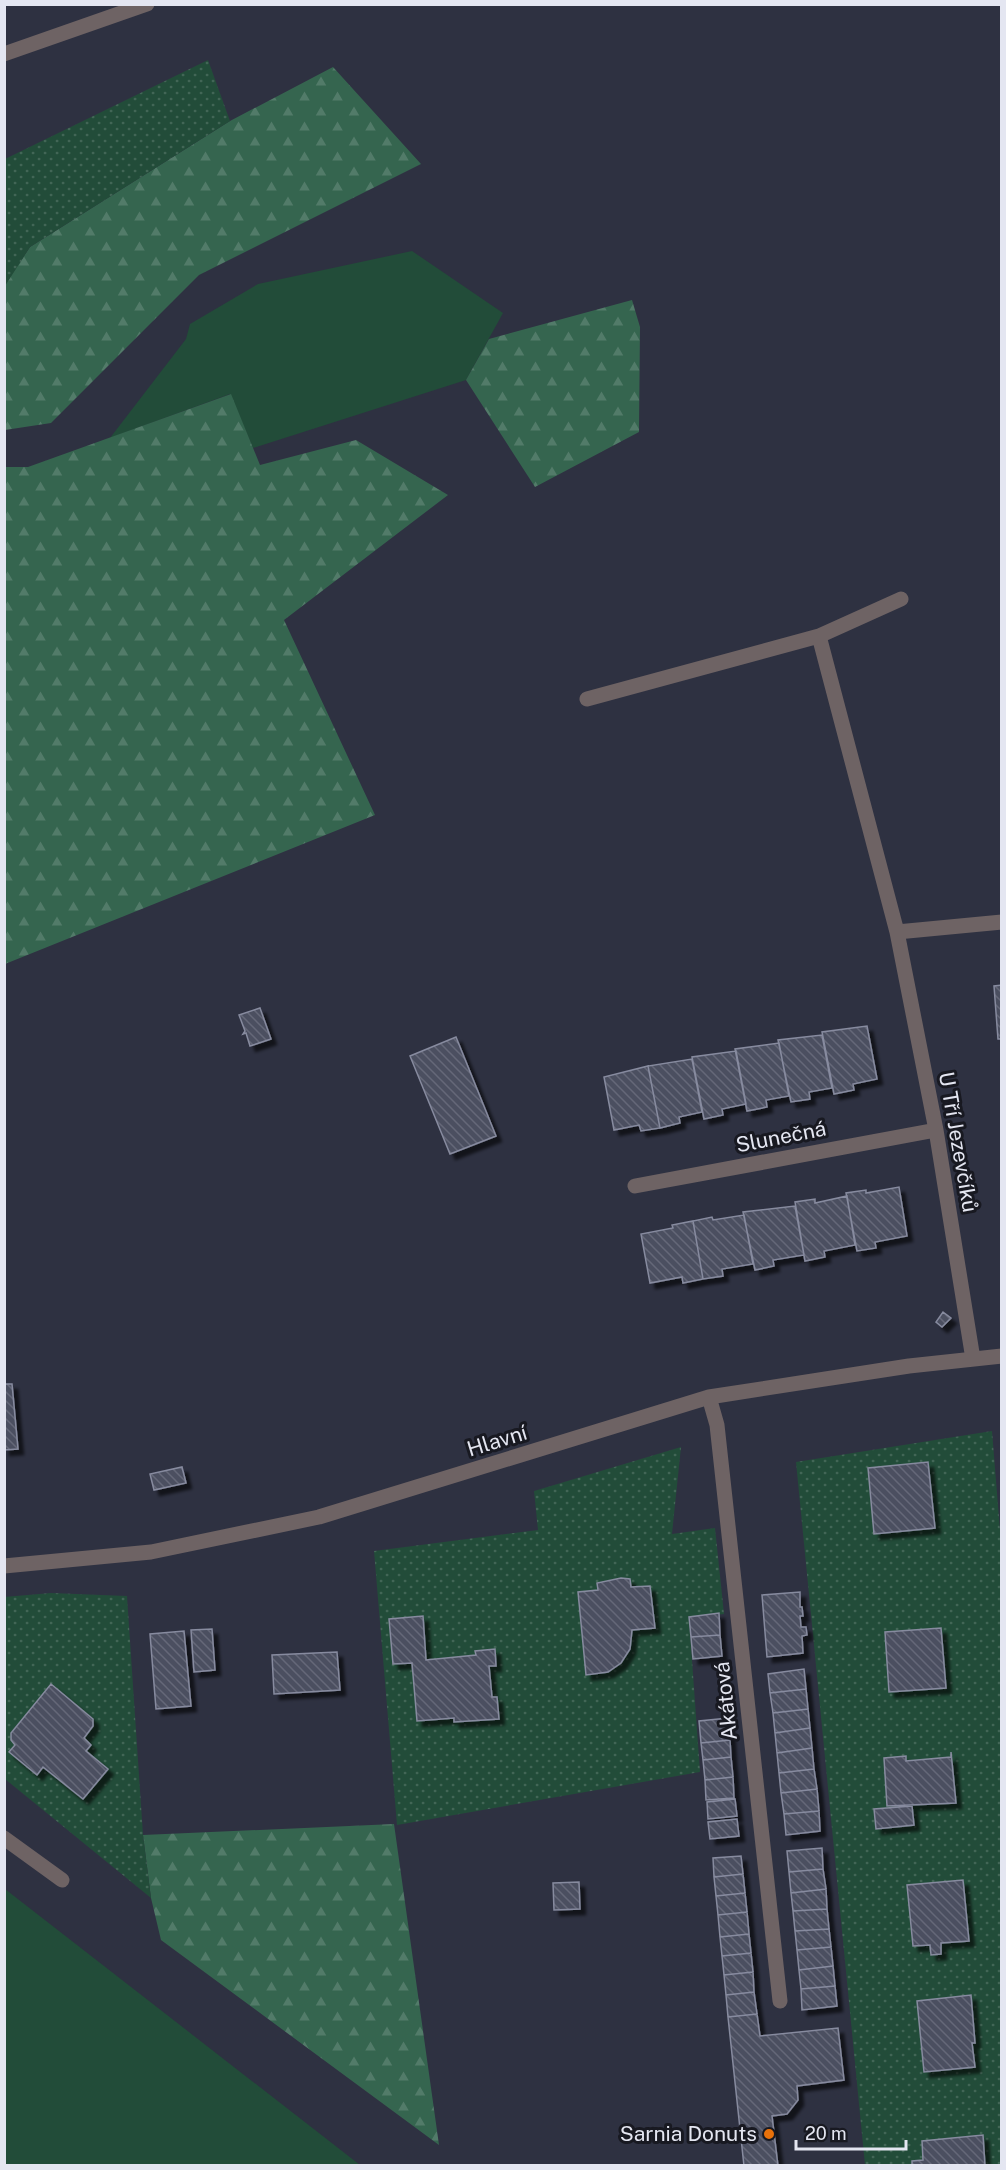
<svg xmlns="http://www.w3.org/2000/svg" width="1006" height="2170" viewBox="0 0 1006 2170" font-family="'Public Sans',sans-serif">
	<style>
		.grass { fill: #224c39 }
		.forest { fill: url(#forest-firs) }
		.park { fill: url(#park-dots) }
		.building { fill: url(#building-back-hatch); stroke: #878b9f; stroke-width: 1.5; filter: url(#shadow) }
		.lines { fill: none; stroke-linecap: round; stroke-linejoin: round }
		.minor { stroke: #6e6364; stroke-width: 15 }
		.food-dot { fill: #e8710a; stroke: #181921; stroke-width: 2 }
		.labels { text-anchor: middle; stroke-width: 6; stroke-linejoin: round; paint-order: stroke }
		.street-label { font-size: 21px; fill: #e4e6f1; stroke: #181921 }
		.poi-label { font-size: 21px; fill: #e4e6f1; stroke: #181921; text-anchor: end }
	</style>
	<defs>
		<pattern id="forest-firs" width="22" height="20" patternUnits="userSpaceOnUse" patternTransform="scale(1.5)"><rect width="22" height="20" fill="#35654f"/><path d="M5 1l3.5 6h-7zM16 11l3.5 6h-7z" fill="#527b69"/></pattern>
		<pattern id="park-dots" width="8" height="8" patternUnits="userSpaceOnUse" patternTransform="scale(1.5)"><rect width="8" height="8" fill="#224c39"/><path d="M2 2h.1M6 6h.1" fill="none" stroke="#426656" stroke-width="1.8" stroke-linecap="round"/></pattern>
		<pattern id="building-back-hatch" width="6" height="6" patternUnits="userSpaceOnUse" patternTransform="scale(1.5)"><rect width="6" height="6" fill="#4b4f61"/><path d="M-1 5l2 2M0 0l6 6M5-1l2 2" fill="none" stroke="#656878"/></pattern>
		<filter id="shadow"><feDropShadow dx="5.5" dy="5.5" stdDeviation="1.5" flood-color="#0009"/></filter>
	</defs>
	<rect width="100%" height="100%" fill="#2e3141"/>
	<path class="grass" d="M 412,251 L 503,313 L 466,380 L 253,448 L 230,394 L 110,438 L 186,339 L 190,324 L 258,284 Z
		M 4,1889 L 5,1889 L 360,2165 L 5,2165 Z"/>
	<path class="forest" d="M 333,67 L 421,164 L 199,275 L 51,423 L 5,430 L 4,286 L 30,247 L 230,121 Z
		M 632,300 L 640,327 L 639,432 L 535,487 L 466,380 L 489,339 Z
		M 231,394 L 260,465 L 356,440 L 448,495 L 284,620 L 375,815 L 5,964 L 5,467 L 28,467 Z
		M 394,1824 L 439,2145 L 161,1940 L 151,1898 L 143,1835 Z"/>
	<path class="park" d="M 208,60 L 230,121 L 30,247 L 5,286 L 5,159 Z
		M 992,1431 L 1002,1555 L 1001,2165 L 865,2165 L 796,1462 Z
		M 681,1447 L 672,1534 L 715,1528 L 724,1614 L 689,1618 L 700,1772 L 397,1825 L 374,1551 L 538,1530 L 534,1491 Z
		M 51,1593 L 127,1596 L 143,1835 L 151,1898 L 5,1779 L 4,1597 Z"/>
	<path class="building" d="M 1002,985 L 1002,1039 L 998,1039 L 994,986 Z
		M 260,1008 L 271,1039 L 250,1046 L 246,1033 L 243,1034 L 245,1031 L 239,1015 Z
		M 867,1026 L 877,1079 L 853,1084 L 854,1090 L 834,1094 L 822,1032 Z
		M 822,1035 L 832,1088 L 809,1092 L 810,1099 L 791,1102 L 778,1040 Z
		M 456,1037 L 496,1136 L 450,1154 L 410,1056 Z
		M 779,1043 L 789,1096 L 766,1100 L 767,1107 L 747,1111 L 735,1049 Z
		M 736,1051 L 746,1104 L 722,1109 L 723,1115 L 704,1119 L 692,1057 Z
		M 692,1059 L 702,1112 L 679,1117 L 680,1123 L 660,1128 L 648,1066 Z
		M 648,1066 L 660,1128 L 641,1131 L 639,1125 L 614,1130 L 604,1077 Z
		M 899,1187 L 907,1236 L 875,1242 L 876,1248 L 857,1251 L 846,1193 L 866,1190 L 866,1193 Z
		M 847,1196 L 855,1245 L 824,1251 L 825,1257 L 805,1261 L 795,1202 L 815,1199 L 815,1203 Z
		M 795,1206 L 804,1255 L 773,1260 L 774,1266 L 755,1270 L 743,1212 Z
		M 744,1215 L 753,1264 L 722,1269 L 723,1276 L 703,1279 L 693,1221 L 712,1217 L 713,1220 Z
		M 693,1221 L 703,1279 L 683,1283 L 682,1277 L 650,1283 L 641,1234 L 673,1228 L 672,1225 Z
		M 943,1312 L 951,1318 L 942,1327 L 936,1322 Z
		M 4,1384 L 12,1384 L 18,1449 L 4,1450 Z
		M 928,1462 L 935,1528 L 874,1534 L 868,1468 Z
		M 182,1467 L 186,1483 L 154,1490 L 150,1474 Z
		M 621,1578 L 630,1579 L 631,1587 L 650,1586 L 655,1628 L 632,1630 L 630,1649 L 621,1663 L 608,1672 L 586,1675 L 578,1592 L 598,1590 L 597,1583 Z
		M 800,1592 L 800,1607 L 802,1607 L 803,1616 L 800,1616 L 801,1627 L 806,1627 L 807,1635 L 802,1636 L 803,1653 L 767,1657 L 762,1595 Z
		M 719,1613 L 720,1635 L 691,1637 L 689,1617 Z
		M 423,1616 L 426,1660 L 476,1655 L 475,1651 L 495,1649 L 496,1666 L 489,1666 L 492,1697 L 497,1697 L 499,1719 L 454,1722 L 454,1718 L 417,1721 L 412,1663 L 393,1664 L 389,1619 Z
		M 941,1628 L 946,1688 L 889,1692 L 885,1632 Z
		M 212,1629 L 215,1670 L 194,1672 L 191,1630 Z
		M 184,1631 L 191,1706 L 156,1709 L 150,1634 Z
		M 720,1635 L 722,1656 L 693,1659 L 691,1637 Z
		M 337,1652 L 340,1690 L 274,1694 L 272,1655 Z
		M 804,1669 L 806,1689 L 770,1693 L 768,1674 Z
		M 51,1684 L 93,1719 L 93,1726 L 84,1738 L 91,1745 L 86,1751 L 108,1769 L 83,1799 L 43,1767 L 37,1775 L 9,1752 L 15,1745 L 11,1740 L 11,1733 Z
		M 806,1689 L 808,1709 L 773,1713 L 770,1693 Z
		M 808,1709 L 810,1728 L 775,1733 L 773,1713 Z
		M 728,1718 L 730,1740 L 701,1743 L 699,1721 Z
		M 810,1728 L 812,1748 L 777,1753 L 775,1733 Z
		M 730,1740 L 731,1757 L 703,1760 L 701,1743 Z
		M 812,1748 L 814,1769 L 779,1773 L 777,1753 Z
		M 951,1752 L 956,1803 L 887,1806 L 884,1758 L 906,1756 L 906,1761 L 951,1757 Z
		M 731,1757 L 733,1777 L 705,1780 L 703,1760 Z
		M 814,1769 L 817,1789 L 781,1793 L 779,1773 Z
		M 733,1777 L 734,1798 L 706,1800 L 705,1780 Z
		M 817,1789 L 819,1811 L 784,1814 L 781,1793 Z
		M 735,1799 L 737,1816 L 708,1819 L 707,1802 Z
		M 912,1806 L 914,1825 L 876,1829 L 874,1809 Z
		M 819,1811 L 820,1831 L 786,1835 L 784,1814 Z
		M 737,1819 L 739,1836 L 710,1839 L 708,1822 Z
		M 822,1848 L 823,1869 L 789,1872 L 787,1851 Z
		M 741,1856 L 743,1874 L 714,1877 L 713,1858 Z
		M 823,1869 L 826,1889 L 791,1893 L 789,1872 Z
		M 743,1874 L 745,1893 L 716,1896 L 714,1877 Z
		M 963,1880 L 969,1941 L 941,1943 L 941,1954 L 931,1955 L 930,1945 L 913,1946 L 907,1885 Z
		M 579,1882 L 580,1909 L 554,1910 L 553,1883 Z
		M 826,1889 L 827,1909 L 793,1911 L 791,1893 Z
		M 745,1893 L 747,1912 L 718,1915 L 716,1896 Z
		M 827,1909 L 829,1929 L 795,1931 L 793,1911 Z
		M 747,1912 L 749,1934 L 720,1937 L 718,1915 Z
		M 829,1929 L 831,1947 L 797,1950 L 795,1931 Z
		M 749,1934 L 751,1953 L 722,1956 L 720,1937 Z
		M 831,1947 L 833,1966 L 799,1970 L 797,1950 Z
		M 751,1953 L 753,1972 L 724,1975 L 722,1956 Z
		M 833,1966 L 835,1986 L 801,1989 L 799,1970 Z
		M 753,1972 L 754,1992 L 726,1995 L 724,1975 Z
		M 835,1986 L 837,2006 L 802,2010 L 801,1989 Z
		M 754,1992 L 757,2014 L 728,2017 L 726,1995 Z
		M 971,1995 L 975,2043 L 972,2043 L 975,2067 L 924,2072 L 917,2001 Z
		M 757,2014 L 760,2036 L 838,2028 L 844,2080 L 797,2086 L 798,2100 L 787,2114 L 772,2116 L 778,2166 L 744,2166 L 728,2017 Z
		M 983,2135 L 985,2166 L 912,2166 L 912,2161 L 923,2160 L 922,2141 Z"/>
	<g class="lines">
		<path class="minor" d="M 4,54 L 147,4
			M 819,636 L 897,932 L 936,1130 L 973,1359
			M 587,699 L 819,636 L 901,599
			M 897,932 L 1002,922
			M 635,1186 L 936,1130
			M 709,1397 L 717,1425 L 780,2001
			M 4,1566 L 151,1552 L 319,1517 L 709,1397 L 909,1366 L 1002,1356
			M 4,1838 L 62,1880"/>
	</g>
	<circle class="food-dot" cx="769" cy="2134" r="6"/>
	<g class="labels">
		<g class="street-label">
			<text transform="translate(781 1137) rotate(-11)" y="7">Slunečná</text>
			<text transform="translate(958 1142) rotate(80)" y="7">U Tří Jezevčíků</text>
			<text transform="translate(497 1441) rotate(-17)" y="7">Hlavní</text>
			<text transform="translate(726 1701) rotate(-96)" y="7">Akátová</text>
		</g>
		<g class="poi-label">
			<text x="757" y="2141">Sarnia Donuts</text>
		</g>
	</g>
	<rect width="1006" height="2170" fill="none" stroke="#e4e6f1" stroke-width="12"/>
	<path d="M796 2140v9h110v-9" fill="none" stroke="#e4e6f1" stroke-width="3"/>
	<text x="805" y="2140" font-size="18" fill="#e4e6f1" stroke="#181921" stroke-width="4.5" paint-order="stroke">20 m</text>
</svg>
